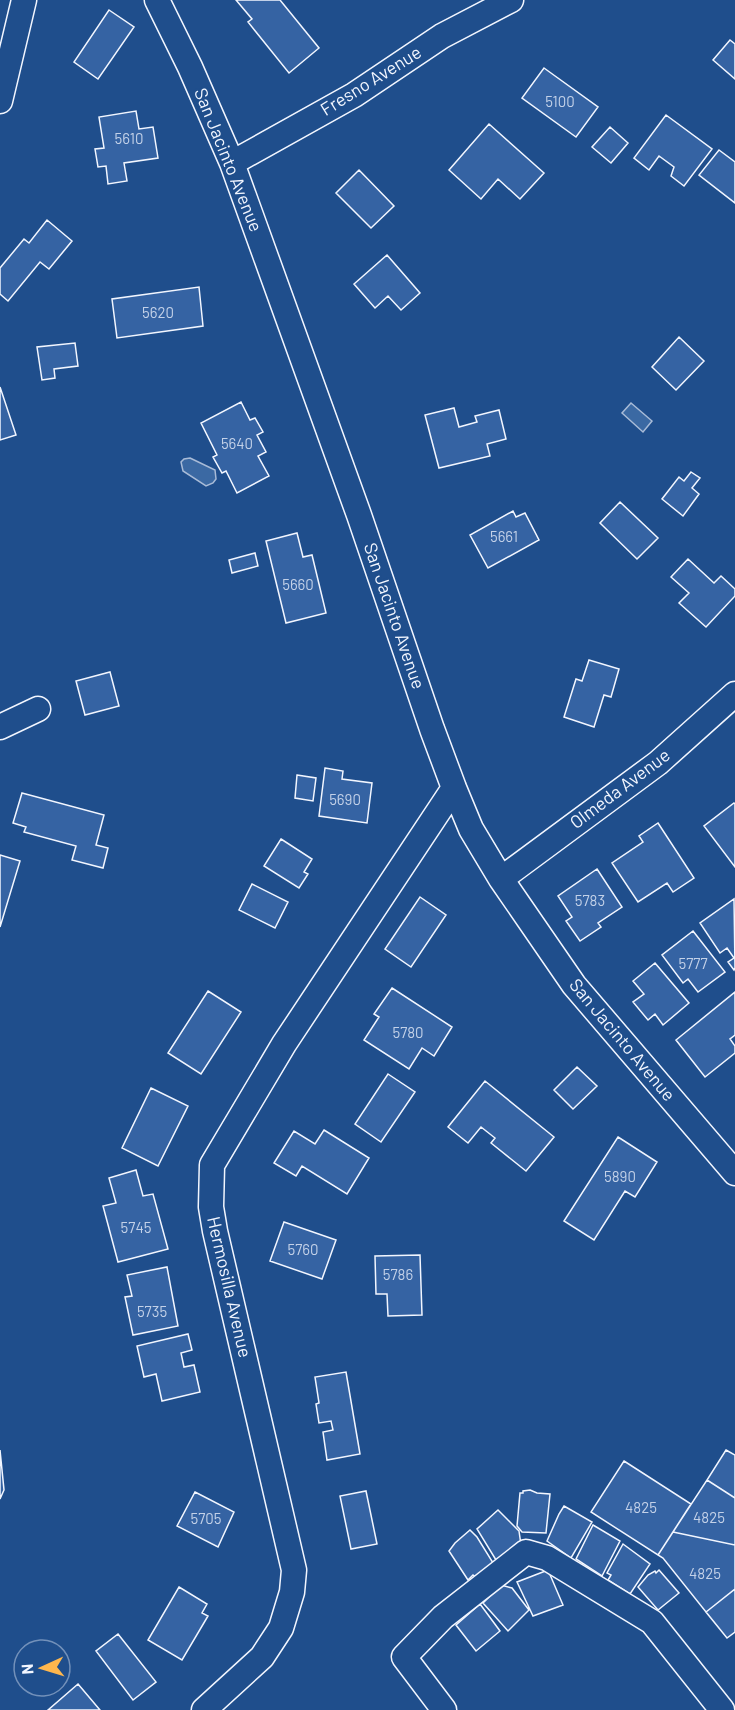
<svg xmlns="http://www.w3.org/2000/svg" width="735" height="1710" viewBox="0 0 735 1710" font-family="Barlow,sans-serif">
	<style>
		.water { fill: #3b69a3; stroke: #a8bbd7; stroke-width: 1.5 }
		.building { fill: #3563a3; stroke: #f2f6ff; stroke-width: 1.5 }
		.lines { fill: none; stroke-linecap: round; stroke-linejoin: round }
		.minor-casing { stroke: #f2f6ff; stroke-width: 27 }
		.minor { stroke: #1f4e8c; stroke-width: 24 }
		.labels { text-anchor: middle; stroke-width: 4.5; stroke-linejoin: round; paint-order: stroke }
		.number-label { font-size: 15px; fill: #c3d1e8 }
		.street-label { font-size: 18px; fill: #f2f6ff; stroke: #1f4e8c }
	</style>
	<rect width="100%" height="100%" fill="#1f4e8c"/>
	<path class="water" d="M 631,403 L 652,421 L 643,432 L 622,413 Z
		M 190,458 L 215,470 L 216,479 L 213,483 L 206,486 L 183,471 L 181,462 L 184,459 Z"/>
	<path class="building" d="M 236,0 L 280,0 L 319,48 L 289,73 L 248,22 L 252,19 Z
		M 109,10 L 134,27 L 98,79 L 74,62 Z
		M 730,40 L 735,44 L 735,79 L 713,60 Z
		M 544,68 L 598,107 L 576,137 L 522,98 Z
		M 136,111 L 139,129 L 153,127 L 158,158 L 124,163 L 127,181 L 108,184 L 106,166 L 98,167 L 95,149 L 104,148 L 99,117 Z
		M 666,115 L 712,149 L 684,186 L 671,176 L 674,167 L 659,156 L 649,170 L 634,158 Z
		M 489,124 L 544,173 L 520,199 L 498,179 L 481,199 L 449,170 Z
		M 610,127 L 628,143 L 611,163 L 592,147 Z
		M 719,150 L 735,162 L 735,203 L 699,175 Z
		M 359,170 L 394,206 L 371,228 L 336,193 Z
		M 47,220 L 72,241 L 49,269 L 40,262 L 8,301 L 0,294 L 0,268 L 24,239 L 29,243 Z
		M 387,255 L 420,293 L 401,310 L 388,296 L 375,308 L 354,284 Z
		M 199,287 L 203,326 L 117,338 L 112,299 Z
		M 679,337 L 704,361 L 676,390 L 652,367 Z
		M 75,343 L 78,366 L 54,369 L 55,378 L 42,380 L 37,347 Z
		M 0,387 L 16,435 L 0,440 Z
		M 241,402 L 250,420 L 255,418 L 263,432 L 257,435 L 266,452 L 258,456 L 269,476 L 237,493 L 226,471 L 222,473 L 213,457 L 217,455 L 201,423 Z
		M 454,408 L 459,427 L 477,422 L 475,416 L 499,410 L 506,439 L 487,444 L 490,456 L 439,468 L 425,415 Z
		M 691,472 L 700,478 L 692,488 L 699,494 L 683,516 L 662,499 L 679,477 L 684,481 Z
		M 620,502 L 658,538 L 637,559 L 600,523 Z
		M 513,511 L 516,517 L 525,513 L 539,540 L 488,568 L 470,535 Z
		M 297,533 L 303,557 L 312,555 L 326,613 L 286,623 L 266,541 Z
		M 255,553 L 258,566 L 232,573 L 229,560 Z
		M 688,559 L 714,583 L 721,576 L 735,589 L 735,596 L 706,627 L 679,603 L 689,593 L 671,577 Z
		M 589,660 L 619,669 L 611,697 L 604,695 L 594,727 L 564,717 L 576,679 L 582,681 Z
		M 110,672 L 119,706 L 85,715 L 76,681 Z
		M 325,768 L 343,771 L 342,779 L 372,783 L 367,823 L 319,816 Z
		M 297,775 L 316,778 L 313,801 L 295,798 Z
		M 22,793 L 104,815 L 96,845 L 108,848 L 103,868 L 72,860 L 76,846 L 24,832 L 26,827 L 13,823 Z
		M 734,803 L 735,804 L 735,867 L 704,826 Z
		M 658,823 L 694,878 L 673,892 L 667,883 L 638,902 L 612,863 L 643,842 L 639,836 Z
		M 281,839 L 312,859 L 304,872 L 308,874 L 299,888 L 264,866 Z
		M 0,855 L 20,861 L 0,927 Z
		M 597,869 L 622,907 L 598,923 L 601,927 L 580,941 L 566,921 L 572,917 L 558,896 Z
		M 252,884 L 288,902 L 275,928 L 239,910 Z
		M 420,897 L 446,915 L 411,967 L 385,949 Z
		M 734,899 L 735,968 L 734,970 L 728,962 L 734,958 L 727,948 L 720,953 L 700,923 Z
		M 693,931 L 725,972 L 698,992 L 688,979 L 683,983 L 662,955 Z
		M 655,963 L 689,1003 L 663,1025 L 655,1014 L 648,1020 L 633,1002 L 644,994 L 633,981 Z
		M 392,988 L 452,1027 L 434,1056 L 422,1048 L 409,1069 L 364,1040 L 379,1017 L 374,1014 Z
		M 208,991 L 241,1012 L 201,1074 L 168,1053 Z
		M 735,992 L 735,1035 L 730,1039 L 735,1046 L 735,1053 L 705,1077 L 676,1040 Z
		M 577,1067 L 597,1086 L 573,1109 L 554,1090 Z
		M 388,1074 L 415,1092 L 381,1142 L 355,1124 Z
		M 485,1081 L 554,1137 L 526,1171 L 491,1143 L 495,1138 L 481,1127 L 468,1143 L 448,1127 Z
		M 151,1088 L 188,1106 L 158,1166 L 122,1148 Z
		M 324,1130 L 369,1158 L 347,1194 L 302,1166 L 296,1176 L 274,1163 L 294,1131 L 315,1144 Z
		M 618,1137 L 657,1162 L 635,1197 L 625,1191 L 594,1240 L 564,1221 Z
		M 136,1170 L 143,1196 L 153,1194 L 168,1249 L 118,1262 L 103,1206 L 116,1203 L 109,1178 Z
		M 284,1222 L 336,1240 L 322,1279 L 270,1261 Z
		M 420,1255 L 422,1315 L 388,1316 L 387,1294 L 376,1294 L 375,1256 Z
		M 167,1267 L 178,1326 L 133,1335 L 125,1297 L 132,1296 L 127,1275 Z
		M 188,1334 L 192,1350 L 181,1353 L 184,1367 L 194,1365 L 200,1392 L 162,1401 L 156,1374 L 144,1377 L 137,1346 Z
		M 346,1372 L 360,1454 L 327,1460 L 323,1432 L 333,1430 L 331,1421 L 319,1423 L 316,1404 L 319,1403 L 315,1377 Z
		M 0,1450 L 4,1490 L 0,1499 Z
		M 726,1450 L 735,1455 L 735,1498 L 707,1480 Z
		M 624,1461 L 691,1504 L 658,1555 L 591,1512 Z
		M 707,1480 L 735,1498 L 735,1545 L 673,1532 Z
		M 530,1490 L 537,1493 L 550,1494 L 546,1533 L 522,1532 L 517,1526 L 520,1493 L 523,1493 L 523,1491 Z
		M 366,1491 L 377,1544 L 351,1549 L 340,1496 Z
		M 195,1492 L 234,1512 L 218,1547 L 177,1526 Z
		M 564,1506 L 592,1522 L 571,1558 L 547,1541 L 559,1514 Z
		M 498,1510 L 519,1531 L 521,1545 L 505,1556 L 496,1560 L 477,1529 Z
		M 593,1525 L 620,1541 L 602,1576 L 576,1559 Z
		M 470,1530 L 477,1537 L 495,1566 L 478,1579 L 473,1575 L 468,1580 L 449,1551 L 455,1543 Z
		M 673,1532 L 735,1545 L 735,1589 L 706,1612 L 663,1558 L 658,1555 Z
		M 623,1544 L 650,1564 L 630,1594 L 608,1580 L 611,1575 L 607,1573 Z
		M 548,1570 L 563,1605 L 533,1616 L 517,1582 Z
		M 659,1570 L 679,1593 L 658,1610 L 638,1587 L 648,1575 L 655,1571 L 656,1573 Z
		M 501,1585 L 512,1588 L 529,1610 L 508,1631 L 483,1603 Z
		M 179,1587 L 207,1604 L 202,1613 L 208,1616 L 182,1660 L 148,1640 Z
		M 735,1589 L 735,1632 L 727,1638 L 706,1612 Z
		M 480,1604 L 500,1631 L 476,1651 L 456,1625 Z
		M 118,1634 L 156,1682 L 133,1700 L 96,1651 Z
		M 78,1684 L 100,1710 L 48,1710 Z"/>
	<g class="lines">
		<defs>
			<path id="minor" d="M 157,0 L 190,67 L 232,163 L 359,515 L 432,729 L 454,788 L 471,829 L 501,879 L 574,985 L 735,1173
				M 0,101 L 24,0
				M 232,163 L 354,95 L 442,36 L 511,0
				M 0,727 L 38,709
				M 501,879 L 658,763 L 735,694
				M 204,1710 L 262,1657 L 281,1628 L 292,1592 L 294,1570 L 215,1231 L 211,1207 L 212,1165 L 284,1044 L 454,788
				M 444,1710 L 404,1657 L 443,1617 L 526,1552 L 547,1558 L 652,1622 L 722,1710"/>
		</defs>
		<use href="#minor" class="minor-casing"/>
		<use href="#minor" class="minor"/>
	</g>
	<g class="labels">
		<g class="number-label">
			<text x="560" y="107">5100</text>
			<text x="129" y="144">5610</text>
			<text x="158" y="318">5620</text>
			<text x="237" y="449">5640</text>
			<text x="504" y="542">5661</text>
			<text x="298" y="590">5660</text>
			<text x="345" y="805">5690</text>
			<text x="590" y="906">5783</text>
			<text x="693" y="969">5777</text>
			<text x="408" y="1038">5780</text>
			<text x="620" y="1182">5890</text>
			<text x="136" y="1233">5745</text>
			<text x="303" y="1255">5760</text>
			<text x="398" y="1280">5786</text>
			<text x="152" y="1317">5735</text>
			<text x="641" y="1513">4825</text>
			<text x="709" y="1523">4825</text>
			<text x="206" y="1524">5705</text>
			<text x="705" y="1579">4825</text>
		</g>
		<g class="street-label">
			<text transform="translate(371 81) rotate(-32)" y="6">Fresno Avenue</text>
			<text transform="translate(228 160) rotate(68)" y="6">San Jacinto Avenue</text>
			<text transform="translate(394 616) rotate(71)" y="6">San Jacinto Avenue</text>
			<text transform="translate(620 789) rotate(-37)" y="6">Olmeda Avenue</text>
			<text transform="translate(622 1040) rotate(50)" y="6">San Jacinto Avenue</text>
			<text transform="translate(229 1287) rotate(77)" y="6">Hermosilla Avenue</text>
		</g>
	</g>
	<g transform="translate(42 1668) rotate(266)"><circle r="28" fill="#1f4e8c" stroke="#7391ba" stroke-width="1.5"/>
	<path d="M0-4.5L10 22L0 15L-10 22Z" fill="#ffb74d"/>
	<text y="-9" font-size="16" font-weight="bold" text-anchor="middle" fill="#f2f6ff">N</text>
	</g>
</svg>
